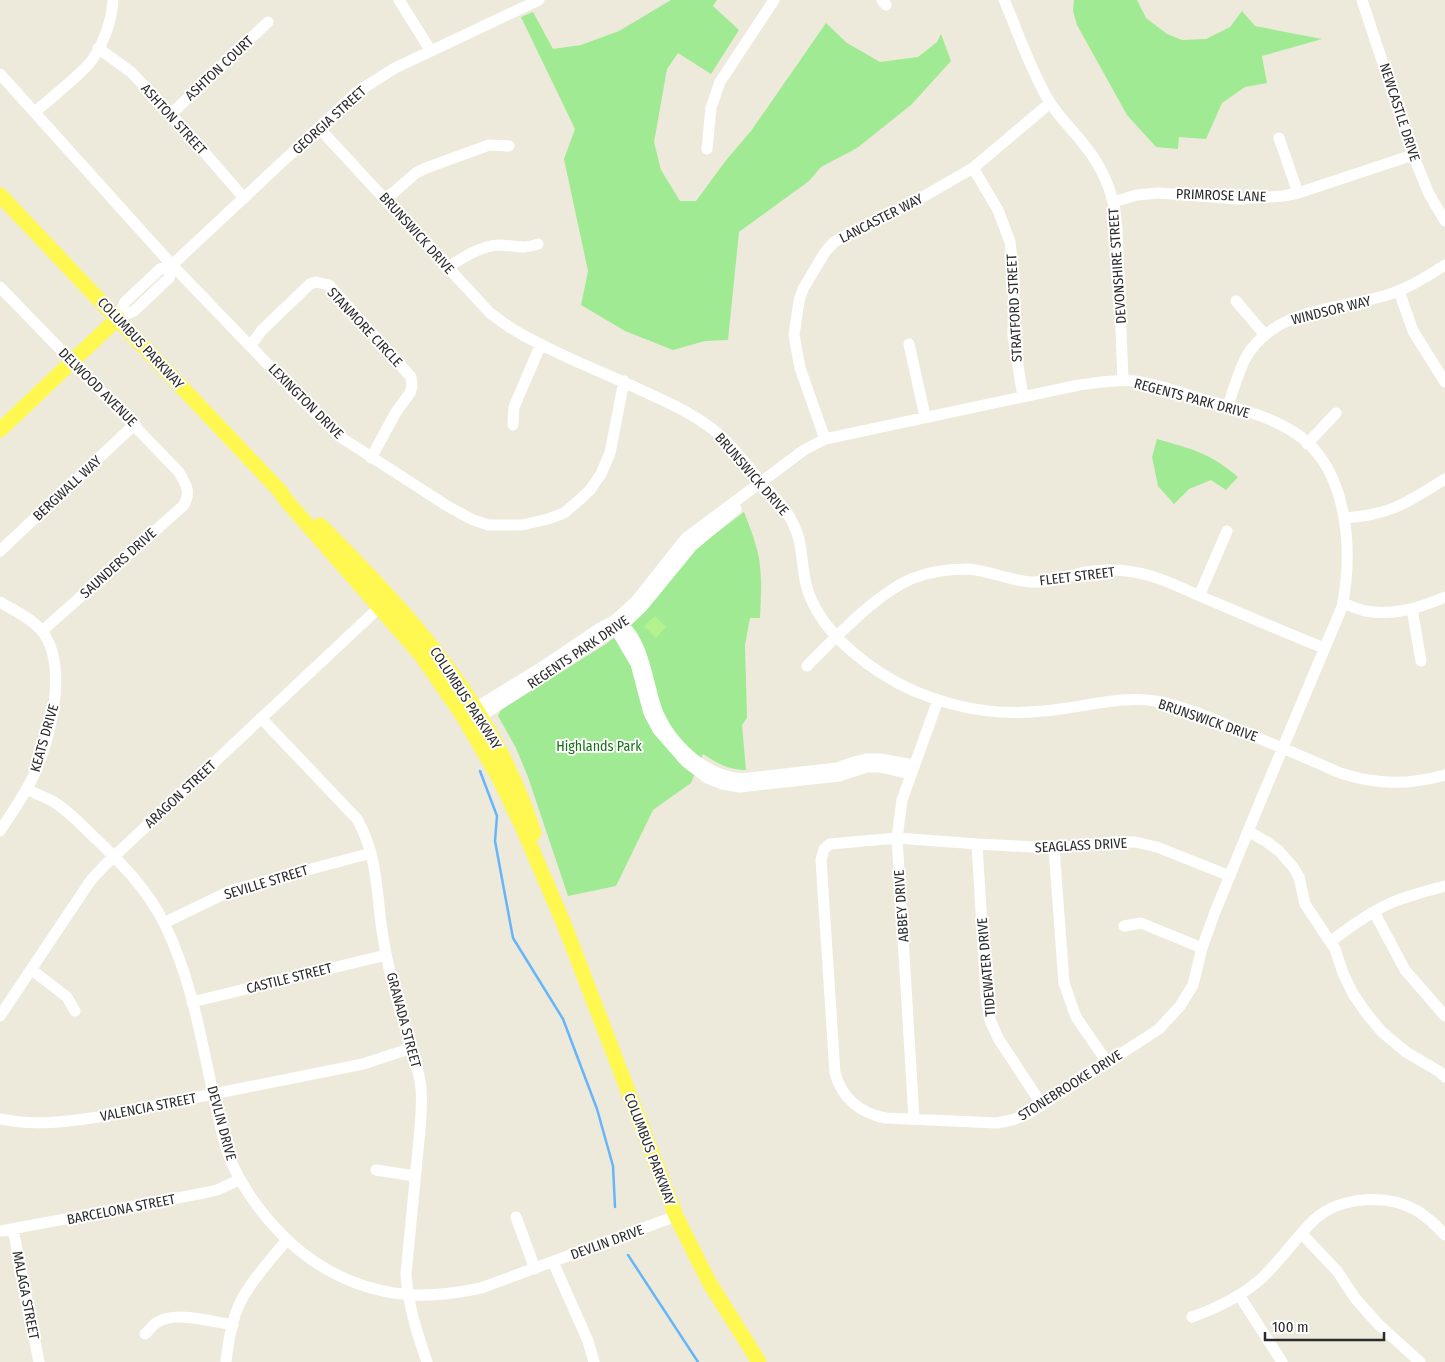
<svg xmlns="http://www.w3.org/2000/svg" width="1445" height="1362" viewBox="0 0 1445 1362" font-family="'Fira Sans Condensed',sans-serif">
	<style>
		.green { fill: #9fea92 }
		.pitch { fill: #b4f28d }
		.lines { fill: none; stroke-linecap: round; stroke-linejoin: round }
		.stream { stroke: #64b5fa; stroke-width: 2.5 }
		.minor { stroke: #fff; stroke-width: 11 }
		.major { stroke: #fef850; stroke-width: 15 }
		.labels { text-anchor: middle; stroke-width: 4; stroke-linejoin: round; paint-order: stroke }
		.street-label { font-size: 14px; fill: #2b2b2b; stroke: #fff }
		.park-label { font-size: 14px; fill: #147013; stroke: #fff }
	</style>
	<rect width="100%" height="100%" fill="#eeeadb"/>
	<path class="green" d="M 671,0 L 717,0 L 713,6 L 739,30 L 711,74 L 678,53 L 667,69 L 654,142 L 661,170 L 680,201 L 696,201 L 727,159 L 751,131 L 826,23 L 847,43 L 880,62 L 918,57 L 937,42 L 941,34 L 951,61 L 911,105 L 857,148 L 821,167 L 809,181 L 739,232 L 728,340 L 705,341 L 673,350 L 625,331 L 581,305 L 588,271 L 564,159 L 575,129 L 521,17 L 533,12 L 553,49 L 581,45 L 619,31 Z
		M 1074,0 L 1137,0 L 1146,18 L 1167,34 L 1182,40 L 1206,39 L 1230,27 L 1242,11 L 1255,26 L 1322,39 L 1262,56 L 1267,83 L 1245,87 L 1222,103 L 1206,139 L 1179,137 L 1178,149 L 1156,147 L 1127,115 L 1077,25 L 1073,11 Z
		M 1157,439 C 1192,449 1210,453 1238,477 L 1226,490 L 1211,480 L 1189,489 L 1174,504 L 1158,486 L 1152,457 Z
		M 744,512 C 748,523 753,534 756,546 C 763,568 761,594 760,618 L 750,618 L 745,645 L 747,718 L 742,725 L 746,770 C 726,769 719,764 703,754 L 691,783 L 653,810 L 616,886 L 568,896 L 528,777 L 516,748 L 498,716 L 501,710 L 606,644 L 636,620 L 698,547 Z"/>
	<path class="pitch" d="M 655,616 L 666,627 L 656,638 L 644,626 Z"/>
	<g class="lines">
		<path class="stream" d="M 480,771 L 497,816 L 495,841 L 513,938 L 563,1019 L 597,1109 L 613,1166 L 615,1207
			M 628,1255 L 698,1362"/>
		<path class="minor" d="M 399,0 L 431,51
			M 882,0 L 886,5
			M 1004,0 C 1019,34 1030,69 1049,101 C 1058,116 1071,128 1082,142 C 1096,159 1108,181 1113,202 C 1118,219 1117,238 1118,255 C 1120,297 1121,339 1123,381
			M 1362,0 L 1413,155 L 1429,194 L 1445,221
			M 98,48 L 131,72 L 171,114 L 244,198
			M 0,74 L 172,265 L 308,406 L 342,438 L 449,507 L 473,520 L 489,525 L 522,525 L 548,519 L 564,513 L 576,503 L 590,490 L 601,474 L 610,453 L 624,381
			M 35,112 C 53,96 72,82 88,65 C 102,49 112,21 113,0
			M 171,114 L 268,22
			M 319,128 L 490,313 C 498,319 507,326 516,331 C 556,355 601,371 643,391 C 673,405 704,418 727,442 C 740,455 750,469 761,482 C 775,498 790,512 797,533 C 804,552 801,574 809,594 C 825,637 874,673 914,691 C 966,713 1012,717 1067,708 C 1096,704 1127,696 1155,701 C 1184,706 1213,719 1239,730 C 1273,744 1307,758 1340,773 C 1377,785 1408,785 1445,775
			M 1279,138 L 1298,193
			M 707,149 L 711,108 L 720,82 L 774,0
			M 973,168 L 998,210 L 1010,242 L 1014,275 L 1013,335 L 1023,397
			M 386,199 L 416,173 L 426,168 L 489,145 L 509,146
			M 1113,202 L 1137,195 L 1158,193 L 1239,199 L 1283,196 L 1298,193 L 1413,155
			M 447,268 C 462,258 480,246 499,245 C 514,245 523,250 538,244
			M 0,287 L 178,471 C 186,484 192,492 183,506 L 42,631
			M 1399,291 L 1413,331 L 1445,382
			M 1236,301 L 1265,335
			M 118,318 L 125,302 L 160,269 L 172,265 L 357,92 L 395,68 L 539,0
			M 118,318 L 134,311 L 169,278 L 172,265
			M 909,344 L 925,416
			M 251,345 L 262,330 L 310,284 L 316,282 L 329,285 L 411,377 L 412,386 L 410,393 L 396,412 L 371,458
			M 1228,406 C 1233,390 1238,374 1245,359 C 1272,310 1332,310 1380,297 C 1404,291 1425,278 1445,265
			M 513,425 L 514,407 L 541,344
			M 825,439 L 800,368 L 794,335 L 799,301 L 803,289 L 825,252 L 834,242 L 856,230 L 914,202 L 973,168 L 1050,103
			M 1307,444 L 1336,413
			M 1344,518 C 1390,515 1407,503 1445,479
			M 0,551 L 135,424
			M 1199,596 L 1227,531
			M 0,602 C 13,610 30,617 41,630 C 70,665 50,742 32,779 C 23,797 11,814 0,831
			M 1343,603 C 1350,606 1358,609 1365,611 C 1394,616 1419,608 1445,597
			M 1412,609 L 1421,661
			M 615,620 L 616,630 L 636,664 L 649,713 L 658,730 L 686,762 L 707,778 L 722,784 L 740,787 L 839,776 L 867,767 L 880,767 L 910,774
			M 615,620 C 643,633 647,682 656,708 C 665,733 687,758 711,770 C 720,775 730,777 740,779 L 837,768 L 854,762 L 866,759 L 880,759 L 914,765
			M 807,666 C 835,638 875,595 911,579 C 928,572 949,569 967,569 C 988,570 1008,580 1030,582 C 1049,583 1067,576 1086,572 C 1099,570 1114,569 1127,571 C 1154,574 1177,586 1202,597 C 1243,614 1283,632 1324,648
			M 469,712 L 539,669 L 600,628 L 615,620 L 636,601 L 686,538 L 804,450 L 825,439 L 1079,385 C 1097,383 1117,379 1135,381 C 1159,384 1183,394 1206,400 C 1238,409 1273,416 1301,437 C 1349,474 1353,553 1342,607 L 1260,802 L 1215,912 L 1202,948 L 1193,985 L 1180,1006 L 1159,1029 L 1028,1114 L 1012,1120 L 997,1123 L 885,1118 C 860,1113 842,1098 835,1073 L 821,860 L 824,849 L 830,844 L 897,838 L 977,844 L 1054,848 L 1115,842 L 1135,842 L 1157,847 L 1230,876
			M 261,718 L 357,819 C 379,858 376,895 383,937 C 388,969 397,1002 407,1033 C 412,1051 419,1069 421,1088 C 423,1112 419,1137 417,1160 C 413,1198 410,1236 406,1274 C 408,1305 417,1333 427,1362
			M 475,720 L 624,624 L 642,607 L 692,546 L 736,509
			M 27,789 C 36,794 45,797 54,802 C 68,811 80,823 91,834 C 119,861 148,889 165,925 C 192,980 202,1043 215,1103 C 219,1117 221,1133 226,1147 C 231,1165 241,1182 251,1197 C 286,1248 332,1283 394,1293 C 423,1298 452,1294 481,1288 L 676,1216
			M 1248,831 L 1267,842 L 1279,851 L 1293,867 L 1299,877 L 1305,904 L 1335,949 L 1343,973 L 1353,994 L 1367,1014 L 1382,1032 L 1406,1052 L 1440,1072 L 1445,1077
			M 977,844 L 986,996 L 990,1020 L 998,1038 L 1042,1105
			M 1054,848 L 1064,983 L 1076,1017 L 1107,1062
			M 1374,912 L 1405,970 L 1445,1016
			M 164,923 L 232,890 L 371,853
			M 1124,926 L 1141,923 L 1202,948
			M 1330,942 C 1350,927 1370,912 1393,902 C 1410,895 1427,891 1445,886
			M 32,970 L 67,997 L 75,1011
			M 192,1002 L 386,955
			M 0,1016 L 91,880 L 106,864 L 385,602
			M 0,1119 C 33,1126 65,1122 98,1117 L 363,1064 L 412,1048
			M 914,1119 L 897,838 L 902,800 L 938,700
			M 376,1170 L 415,1176
			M 516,1217 L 535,1269
			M 13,1229 L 39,1362
			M 0,1231 L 204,1193 L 217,1190 L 239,1180
			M 1302,1234 L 1337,1271 L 1355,1298 L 1377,1323 L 1420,1362
			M 553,1262 L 588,1341 L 594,1362
			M 1239,1295 L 1282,1362
			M 1192,1317 C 1217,1308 1242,1296 1262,1278 C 1281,1260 1296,1237 1315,1219 C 1341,1196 1387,1194 1416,1210 C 1427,1217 1436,1225 1445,1235
			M 145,1334 C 149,1331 152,1326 156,1323 C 175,1310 212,1322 233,1325
			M 226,1362 C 228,1343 233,1314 243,1297 C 255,1276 271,1259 286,1241"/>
		<path class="major" d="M 0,195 L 281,492 L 285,499 L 421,655 L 463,716 L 499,778 L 522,826 L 564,924 L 676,1216 L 709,1282 L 759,1362
			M 0,430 L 118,318
			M 320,525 C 413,618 493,705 534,833"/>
	</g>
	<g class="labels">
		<g class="street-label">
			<text transform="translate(219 68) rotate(-43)" y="5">ASHTON COURT</text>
			<text transform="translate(1400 112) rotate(72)" y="5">NEWCASTLE DRIVE</text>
			<text transform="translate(174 119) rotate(48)" y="5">ASHTON STREET</text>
			<text transform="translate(329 120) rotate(-42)" y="5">GEORGIA STREET</text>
			<text transform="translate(1221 195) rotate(2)" y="5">PRIMROSE LANE</text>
			<text transform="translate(881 218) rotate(-27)" y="5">LANCASTER WAY</text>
			<text transform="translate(417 233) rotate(48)" y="5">BRUNSWICK DRIVE</text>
			<text transform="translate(1117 266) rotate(-94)" y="5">DEVONSHIRE STREET</text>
			<text transform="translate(1014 308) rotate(-93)" y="5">STRATFORD STREET</text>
			<text transform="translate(1331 310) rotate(-14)" y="5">WINDSOR WAY</text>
			<text transform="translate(365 327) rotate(47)" y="5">STANMORE CIRCLE</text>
			<text transform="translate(141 343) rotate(47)" y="5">COLUMBUS PARKWAY</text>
			<text transform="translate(98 387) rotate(45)" y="5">DELWOOD AVENUE</text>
			<text transform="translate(1192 398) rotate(15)" y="5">REGENTS PARK DRIVE</text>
			<text transform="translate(306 401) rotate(45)" y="5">LEXINGTON DRIVE</text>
			<text transform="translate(752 474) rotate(49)" y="5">BRUNSWICK DRIVE</text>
			<text transform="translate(67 488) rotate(-43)" y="5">BERGWALL WAY</text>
			<text transform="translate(118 563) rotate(-42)" y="5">SAUNDERS DRIVE</text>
			<text transform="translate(1077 576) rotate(-7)" y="5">FLEET STREET</text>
			<text transform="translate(578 652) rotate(-34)" y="5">REGENTS PARK DRIVE</text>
			<text transform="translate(466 698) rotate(57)" y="5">COLUMBUS PARKWAY</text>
			<text transform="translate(1208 720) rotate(19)" y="5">BRUNSWICK DRIVE</text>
			<text transform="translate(44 738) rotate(-74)" y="5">KEATS DRIVE</text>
			<text transform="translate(180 794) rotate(-43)" y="5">ARAGON STREET</text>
			<text transform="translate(1081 845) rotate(-3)" y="5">SEAGLASS DRIVE</text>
			<text transform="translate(266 882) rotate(-17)" y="5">SEVILLE STREET</text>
			<text transform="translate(901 906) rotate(-94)" y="5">ABBEY DRIVE</text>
			<text transform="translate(986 967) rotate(-95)" y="5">TIDEWATER DRIVE</text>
			<text transform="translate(289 978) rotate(-14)" y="5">CASTILE STREET</text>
			<text transform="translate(404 1020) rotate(75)" y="5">GRANADA STREET</text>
			<text transform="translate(1070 1085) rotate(-32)" y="5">STONEBROOKE DRIVE</text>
			<text transform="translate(148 1107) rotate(-11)" y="5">VALENCIA STREET</text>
			<text transform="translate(222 1123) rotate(75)" y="5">DEVLIN DRIVE</text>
			<text transform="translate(650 1149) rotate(69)" y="5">COLUMBUS PARKWAY</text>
			<text transform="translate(121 1209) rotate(-11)" y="5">BARCELONA STREET</text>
			<text transform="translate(607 1242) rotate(-20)" y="5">DEVLIN DRIVE</text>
			<text transform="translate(26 1295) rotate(79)" y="5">MALAGA STREET</text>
		</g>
		<g class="park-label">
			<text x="599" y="751">Highlands Park</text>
		</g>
	</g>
	<path d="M1265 1332v8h119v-8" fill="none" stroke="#2b2b2b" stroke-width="2.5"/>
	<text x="1272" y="1332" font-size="15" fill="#2b2b2b" stroke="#ffffff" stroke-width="4" paint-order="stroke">100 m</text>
</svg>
